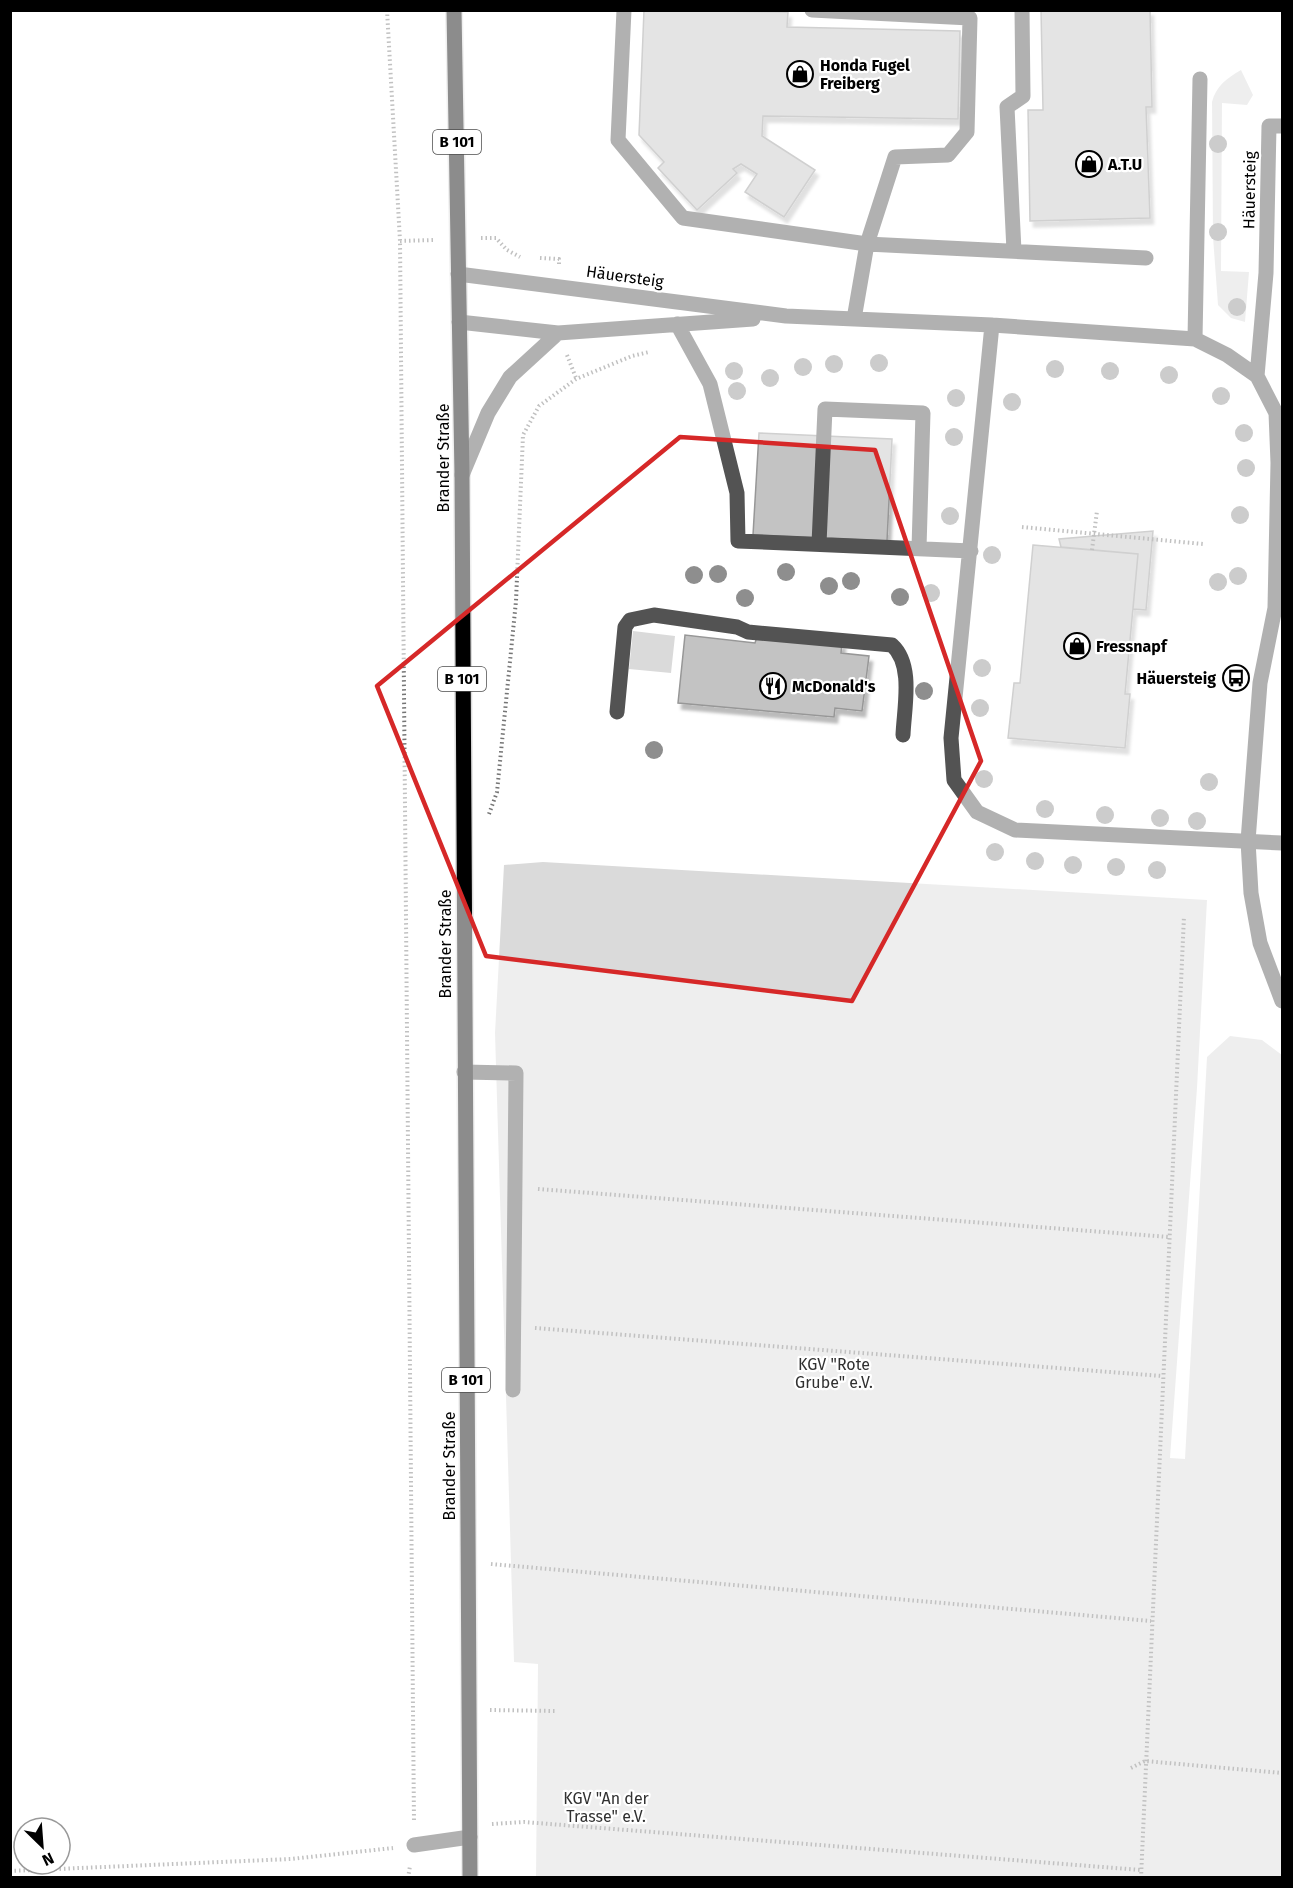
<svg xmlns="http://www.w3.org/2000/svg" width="1293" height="1888" viewBox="0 0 1293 1888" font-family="'Fira Sans',sans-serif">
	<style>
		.green { fill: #dadada }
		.building { fill: #c3c3c3; stroke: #979797; stroke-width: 1.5; filter: url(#shadow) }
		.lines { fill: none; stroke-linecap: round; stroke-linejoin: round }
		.major-casing { stroke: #dbdbdb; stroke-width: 18 }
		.path { stroke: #757575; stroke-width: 4; stroke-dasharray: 1.5 3; stroke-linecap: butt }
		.minor { stroke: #535353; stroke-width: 15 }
		.major { stroke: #000; stroke-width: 15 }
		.tree { fill: #8e8e8e }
		.marked { fill: none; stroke: #d62828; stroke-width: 4.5; stroke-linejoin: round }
		.labels { text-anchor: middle; stroke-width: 4.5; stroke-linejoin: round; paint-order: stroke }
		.shield { fill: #fff; stroke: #4c4c4c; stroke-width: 1.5 }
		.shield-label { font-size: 15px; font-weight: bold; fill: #000 }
		.poi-label { font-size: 16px; font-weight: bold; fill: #000; stroke: #fff; text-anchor: start }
		.street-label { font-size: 16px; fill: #000; stroke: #fff }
		.park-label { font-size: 16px; fill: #313131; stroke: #fff }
	</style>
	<defs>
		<filter id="shadow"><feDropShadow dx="3.5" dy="6" stdDeviation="1.5" flood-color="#0004"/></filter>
	</defs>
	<rect width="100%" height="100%" fill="#fff"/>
	<path class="green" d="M 1241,70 L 1253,95 L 1247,105 L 1222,103 L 1221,271 L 1249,272 L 1245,322 L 1231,318 L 1218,305 L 1213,237 L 1212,102 C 1216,86 1227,78 1241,70 Z
		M 633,631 L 675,636 L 671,673 L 629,669 Z
		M 543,862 L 1207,900 L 1197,1088 L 1170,1458 L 1185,1459 L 1207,1057 L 1230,1036 L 1262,1040 L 1282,1055 L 1282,1877 L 536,1877 L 538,1664 L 514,1662 L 495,1033 L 504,865 Z"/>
	<path class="building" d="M 644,10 L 788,12 L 787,27 L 960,31 L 958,119 L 763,116 L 762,136 L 815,170 L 784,217 L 745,192 L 757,174 L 741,164 L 733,169 L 737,173 L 697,210 L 658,168 L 664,162 L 639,135 Z
		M 1041,10 L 1150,10 L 1152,107 L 1146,107 L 1150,218 L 1030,221 L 1028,110 L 1043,110 Z
		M 759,433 L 892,439 L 887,541 L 753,535 Z
		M 1153,531 L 1146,610 L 1133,609 L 1138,554 L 1061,547 L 1059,539 Z
		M 1033,545 L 1138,554 L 1125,694 L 1130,694 L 1125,748 L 1008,738 L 1014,683 L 1020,683 Z
		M 758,634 L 842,643 L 841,653 L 869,656 L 862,711 L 835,708 L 834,717 L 678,703 L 685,635 L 755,643 Z"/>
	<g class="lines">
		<defs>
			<path id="major" d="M 454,10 L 462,475 L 470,1878"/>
		</defs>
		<use href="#major" class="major-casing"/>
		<path class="path" d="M 387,10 L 400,241 L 414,1823
			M 481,238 L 496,238 L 507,250 L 520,257
			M 400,241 L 435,240
			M 540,258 L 559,259 L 559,265
			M 567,355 L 576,378
			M 1022,527 L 1203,544
			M 1092,550 L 1097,511
			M 489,814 L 497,792 L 516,601 L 523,435 L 539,406 L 576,379 L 632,356 L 649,352
			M 538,1189 L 1169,1237
			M 535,1328 L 1162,1376
			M 491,1564 L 1151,1621
			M 490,1710 L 556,1711
			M 1131,1768 L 1145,1761 L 1282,1773
			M 492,1824 L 524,1822 L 1141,1870
			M 10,1871 L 291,1859 L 393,1848
			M 408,1878 L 410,1866
			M 1141,1878 L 1184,916"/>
		<path class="minor" d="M 624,10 L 618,140 L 683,218 L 867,244 L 1146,258
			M 812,10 L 970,18 L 967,132 L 948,155 L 895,157 L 867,244 L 854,319
			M 1014,251 L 1007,107 L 1023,96 L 1022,10
			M 458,274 L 786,316 L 992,325 L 1195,339 L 1227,355 L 1257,376 L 1276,413 L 1278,463 L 1275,608 L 1260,683 L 1248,841 L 1251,893 L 1260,943 L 1282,1001
			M 459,322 L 558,333 L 753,319
			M 677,324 L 710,384 L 737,493 L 738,541 L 971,551
			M 992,325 L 951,738 L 954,780 L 977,812 L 1015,830 L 1282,843
			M 1195,339 L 1200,79
			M 1257,376 L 1266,273 L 1269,126 L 1282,126
			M 462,475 L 488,413 L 510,377 L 558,333
			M 819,544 L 825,409 L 923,413 L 919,548
			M 617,712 L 625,627 L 630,620 L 654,615 L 737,627 L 748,632 L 892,645 C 914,665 904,708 903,735
			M 464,1072 L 516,1073 L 513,1390
			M 414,1845 L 470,1837"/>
		<use href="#major" class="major"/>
	</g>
	<g class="tree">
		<circle cx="1218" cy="144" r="9"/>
		<circle cx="1218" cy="232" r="9"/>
		<circle cx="1237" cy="307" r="9"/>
		<circle cx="879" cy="363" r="9"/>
		<circle cx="834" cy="364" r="9"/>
		<circle cx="803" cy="367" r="9"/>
		<circle cx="1055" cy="369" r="9"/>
		<circle cx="734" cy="371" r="9"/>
		<circle cx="1110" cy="371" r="9"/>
		<circle cx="1169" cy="375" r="9"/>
		<circle cx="770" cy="378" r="9"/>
		<circle cx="737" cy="391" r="9"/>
		<circle cx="1221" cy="396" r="9"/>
		<circle cx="956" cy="398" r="9"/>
		<circle cx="1012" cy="402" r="9"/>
		<circle cx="1244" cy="433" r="9"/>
		<circle cx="954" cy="437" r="9"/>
		<circle cx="1246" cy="468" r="9"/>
		<circle cx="1240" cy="515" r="9"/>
		<circle cx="950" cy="516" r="9"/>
		<circle cx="992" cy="555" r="9"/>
		<circle cx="786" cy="572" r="9"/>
		<circle cx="718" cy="574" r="9"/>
		<circle cx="694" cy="575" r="9"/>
		<circle cx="1238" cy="576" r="9"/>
		<circle cx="851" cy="581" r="9"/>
		<circle cx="1218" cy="582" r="9"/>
		<circle cx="829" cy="586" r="9"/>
		<circle cx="931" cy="593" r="9"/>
		<circle cx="900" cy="597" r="9"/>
		<circle cx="745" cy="598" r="9"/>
		<circle cx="982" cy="668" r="9"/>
		<circle cx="924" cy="691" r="9"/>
		<circle cx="980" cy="708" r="9"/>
		<circle cx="654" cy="750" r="9"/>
		<circle cx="984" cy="779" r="9"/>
		<circle cx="1209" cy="782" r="9"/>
		<circle cx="1045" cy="809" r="9"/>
		<circle cx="1105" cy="815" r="9"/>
		<circle cx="1160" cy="818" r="9"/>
		<circle cx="1197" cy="821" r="9"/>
		<circle cx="995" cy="852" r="9"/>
		<circle cx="1035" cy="861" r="9"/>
		<circle cx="1073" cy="865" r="9"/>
		<circle cx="1116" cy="867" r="9"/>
		<circle cx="1157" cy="870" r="9"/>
	</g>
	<path d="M0 0H1293V1888H0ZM 680,437 L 875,450 L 981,761 L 852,1001 L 486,956 L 377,686 Z" fill="#fff" fill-opacity=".55" fill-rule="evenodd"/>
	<path class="marked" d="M 680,437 L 875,450 L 981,761 L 852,1001 L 486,956 L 377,686 Z"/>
	<defs>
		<symbol id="shop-ring" viewBox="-11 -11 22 22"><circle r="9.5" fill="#fff" stroke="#000" stroke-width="1.5"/><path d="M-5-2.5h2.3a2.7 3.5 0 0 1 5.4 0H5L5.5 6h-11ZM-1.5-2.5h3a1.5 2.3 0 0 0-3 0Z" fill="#000"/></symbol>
		<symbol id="bus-ring" viewBox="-11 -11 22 22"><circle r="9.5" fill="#fff" stroke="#000" stroke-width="1.5"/><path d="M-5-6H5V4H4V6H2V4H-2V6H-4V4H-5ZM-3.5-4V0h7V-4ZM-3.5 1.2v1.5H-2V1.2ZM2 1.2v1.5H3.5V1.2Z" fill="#000"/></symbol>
		<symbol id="restaurant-ring" viewBox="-11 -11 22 22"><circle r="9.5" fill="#fff" stroke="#000" stroke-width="1.5"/><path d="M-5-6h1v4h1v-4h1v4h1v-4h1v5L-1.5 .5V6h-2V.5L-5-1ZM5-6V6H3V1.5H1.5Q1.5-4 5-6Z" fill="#000"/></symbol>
	</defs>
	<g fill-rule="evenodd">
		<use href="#shop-ring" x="785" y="59" width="30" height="30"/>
		<use href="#shop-ring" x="1074" y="149" width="30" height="30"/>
		<use href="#shop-ring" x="1062" y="631" width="30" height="30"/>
		<use href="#bus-ring" x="1221" y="663" width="30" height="30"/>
		<use href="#restaurant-ring" x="758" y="671" width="30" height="30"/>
	</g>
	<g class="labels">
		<g class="shield">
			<rect x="433" y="130" width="48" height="24" rx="4.5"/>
			<rect x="438" y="667" width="48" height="24" rx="4.5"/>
			<rect x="442" y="1368" width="48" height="24" rx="4.5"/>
		</g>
		<g class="shield-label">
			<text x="457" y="147">B 101</text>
			<text x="462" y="684">B 101</text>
			<text x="466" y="1385">B 101</text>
		</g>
		<g class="poi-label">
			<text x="820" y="71">Honda Fugel<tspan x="820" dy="18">Freiberg</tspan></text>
			<text x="1108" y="170">A.T.U</text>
			<text x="1096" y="652">Fressnapf</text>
			<text x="1216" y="684" text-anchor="end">Häuersteig</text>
			<text x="792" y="692">McDonald's</text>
		</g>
		<g class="street-label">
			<text transform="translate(1249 190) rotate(-89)" y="6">Häuersteig</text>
			<text transform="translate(625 276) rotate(8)" y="6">Häuersteig</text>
			<text transform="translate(443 458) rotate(-90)" y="6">Brander Straße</text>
			<text transform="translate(445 944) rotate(-90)" y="6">Brander Straße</text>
			<text transform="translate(449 1466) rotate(-90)" y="6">Brander Straße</text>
		</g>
		<g class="park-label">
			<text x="834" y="1370">KGV "Rote<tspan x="834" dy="18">Grube" e.V.</tspan></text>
			<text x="606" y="1804">KGV "An der<tspan x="606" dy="18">Trasse" e.V.</tspan></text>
		</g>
	</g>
	<rect width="1293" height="1888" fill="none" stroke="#000000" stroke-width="24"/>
	<g transform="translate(42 1846) rotate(155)"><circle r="28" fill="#ffffff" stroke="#999999" stroke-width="1.5"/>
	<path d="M0-4.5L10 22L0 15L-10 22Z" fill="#000000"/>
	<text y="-9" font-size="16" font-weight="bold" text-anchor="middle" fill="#000000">N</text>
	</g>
</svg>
